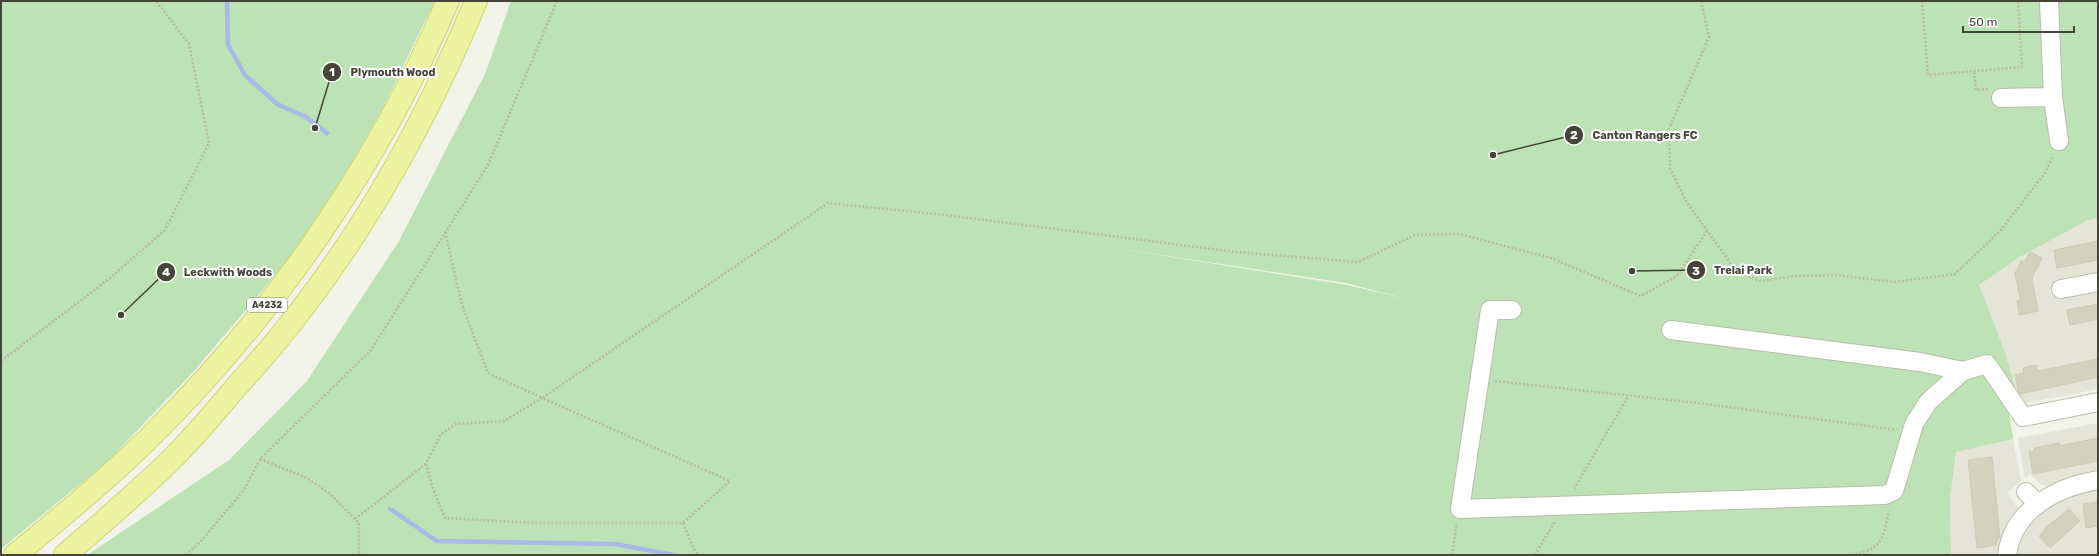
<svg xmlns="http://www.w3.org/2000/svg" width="2099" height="556" viewBox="0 0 2099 556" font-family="Rubik,sans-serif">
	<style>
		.residential { fill: #e4e5d7 }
		.green { fill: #bde2b5; fill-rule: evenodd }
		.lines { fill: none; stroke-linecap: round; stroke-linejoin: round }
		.stream { stroke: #abb9e8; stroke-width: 4.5 }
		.building { fill: #d2d2bf; stroke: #ccccb3 }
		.minor-casing { stroke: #bcbcac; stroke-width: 20 }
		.major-casing { stroke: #cfd672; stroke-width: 24 }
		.path { stroke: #bcbc9e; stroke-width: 2.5; stroke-dasharray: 2 2; stroke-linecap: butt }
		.minor { stroke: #fff; stroke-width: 18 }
		.major { stroke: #ecf3a0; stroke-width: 22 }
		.labels { text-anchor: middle; stroke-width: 4; stroke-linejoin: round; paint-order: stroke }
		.shield { fill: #fff; stroke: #7c7c73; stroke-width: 1 }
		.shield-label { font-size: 9px; font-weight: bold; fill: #444437 }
		.leader { fill: none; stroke: #444437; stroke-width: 1.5 }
		.callout-dot { fill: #444437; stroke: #fff; stroke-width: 1.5 }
		.mark-label { font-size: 12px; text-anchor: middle; font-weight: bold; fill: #fff }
		.callout-label { font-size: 11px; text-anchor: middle; font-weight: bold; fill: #444437; stroke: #fff; stroke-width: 4; stroke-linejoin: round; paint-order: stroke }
	</style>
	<rect width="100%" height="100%" fill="#f1f2e8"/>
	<path class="residential" d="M 2098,218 L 2098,389 L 2020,404 L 2006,355 L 1978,285 L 2018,258 L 2086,221 Z
		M 2098,423 L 2098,470 L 2084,473 L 2047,486 L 2041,485 L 2030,474 L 2025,478 L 2018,438 Z
		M 2013,439 L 2021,481 L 2007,493 L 2019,509 L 2010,520 L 2002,545 L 1994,555 L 1951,555 L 1950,498 L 1956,452 Z
		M 2098,488 L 2098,555 L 2015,555 L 2023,532 L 2046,509 L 2056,502 L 2081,492 Z"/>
	<path class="green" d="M 1,1 L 435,1 L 384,106 L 336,190 L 289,259 L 194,371 L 107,462 L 1,549 Z
		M 511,1 L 2098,1 L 2098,218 L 2086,221 L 2018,258 L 1979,285 L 2006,355 L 2020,404 L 2008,406 L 2013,439 L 1956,452 L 1950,498 L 1951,555 L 87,555 L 229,460 L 307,381 L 399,241 L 485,74 ZM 1108,247 L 1346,283 L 1407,299 L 1347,285 Z"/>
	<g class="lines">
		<path class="stream" d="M 227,1 L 228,45 L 245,75 L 277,104 L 306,117 L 327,133
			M 390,509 L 437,541 L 615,544 L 674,555"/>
	</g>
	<path class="building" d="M 2098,241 L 2098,260 L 2057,268 L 2054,250 Z
		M 2030,252 L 2042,258 L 2032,278 L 2038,311 L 2019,315 L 2017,301 L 2021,301 L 2015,273 L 2021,261 L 2024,262 Z
		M 2098,304 L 2098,319 L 2070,325 L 2067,310 Z
		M 2098,359 L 2098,377 L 2020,394 L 2018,390 L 2015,375 L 2024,373 L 2023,368 L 2036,365 L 2037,371 Z
		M 2098,438 L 2098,461 L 2033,474 L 2029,452 L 2035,451 L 2034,448 L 2059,443 L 2059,446 Z
		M 1992,457 L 2000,538 L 1997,539 L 1997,545 L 1977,548 L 1968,460 Z
		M 2098,502 L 2098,526 L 2086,528 L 2083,504 Z
		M 2069,509 L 2080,521 L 2050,548 L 2039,536 L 2045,530 L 2044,529 Z"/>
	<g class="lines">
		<defs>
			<path id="minor" d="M 2049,1 L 2053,97 L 2059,141
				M 2001,98 L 2053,97
				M 2061,289 L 2098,282
				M 1512,310 L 1490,310 L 1460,509 L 1885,495 L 1894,491 L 1914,424 L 1928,402 L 1963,371 L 1987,364 L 2023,417 L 2098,402
				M 1671,330 L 1920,362 L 1963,371
				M 2026,492 L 2038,504
				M 2007,555 C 2013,509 2057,487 2098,480"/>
			<path id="major" d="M 15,555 C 60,518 105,481 147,440 C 274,315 378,165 448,1
				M 65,555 C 101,524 137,493 172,459 C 195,436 216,411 237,386 C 258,363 279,339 298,314 C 372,219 430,112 476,1"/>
		</defs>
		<use href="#minor" class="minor-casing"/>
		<use href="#major" class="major-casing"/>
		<path class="path" d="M 1701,1 L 1709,37 L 1669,129 L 1670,168 L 1686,201 L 1736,271 L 1760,281 L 1795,276 L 1836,275 L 1894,282 L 1955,274 L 2001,230 L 2045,173 L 2053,156
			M 1922,1 L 1928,75 L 2022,67 L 2018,1
			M 1974,72 L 1976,90 L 1989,89
			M 445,232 L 462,305 L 488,373 L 542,398 L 828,203 L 945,215 L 1236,252 L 1358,262 L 1415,235 L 1459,234 L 1551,258 L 1641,296 L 1677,276 L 1707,231
			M 1,361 L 109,279 L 165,230 L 209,143 L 189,44 L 156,1
			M 1495,381 L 1698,403 L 1897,430
			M 260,459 L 307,478 L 329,493 L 359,523 L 359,555
			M 1574,489 L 1628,396
			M 355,519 L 426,464 L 441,434 L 456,424 L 504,421 L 542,398 L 730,481 L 683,523 L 535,523 L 445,518 L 433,489 L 426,464
			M 683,523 L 694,549 L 699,555
			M 186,555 L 201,541 L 244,490 L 260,459 L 371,350 L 488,165 L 557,1
			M 1452,555 L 1457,523
			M 1535,555 L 1555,521
			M 1851,555 C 1883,549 1882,540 1889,511"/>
		<use href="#minor" class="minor"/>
		<use href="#major" class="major"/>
	</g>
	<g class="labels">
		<rect class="shield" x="247" y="298" width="40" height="14" rx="3"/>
		<g class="shield-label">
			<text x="267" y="308">A4232</text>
		</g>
	</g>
	<path class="leader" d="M315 128L332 72M1493 155L1574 135M1632 271L1696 270M121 315L166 272"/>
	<g class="callout-dot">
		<circle cx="315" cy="128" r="4"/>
		<circle cx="1493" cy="155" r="4"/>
		<circle cx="1632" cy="271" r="4"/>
		<circle cx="121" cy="315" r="4"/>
		<circle cx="332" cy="72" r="10"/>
		<circle cx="1574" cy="135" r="10"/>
		<circle cx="1696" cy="270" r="10"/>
		<circle cx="166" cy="272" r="10"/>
	</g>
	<g class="mark-label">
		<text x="332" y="76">1</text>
		<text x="1574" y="139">2</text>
		<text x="1696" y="275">3</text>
		<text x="166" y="276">4</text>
	</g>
	<g class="callout-label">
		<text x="393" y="76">Plymouth Wood</text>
		<text x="1645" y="139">Canton Rangers FC</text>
		<text x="1743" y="274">Trelai Park</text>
		<text x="228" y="276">Leckwith Woods</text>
	</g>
	<rect width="2099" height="556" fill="none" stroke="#444437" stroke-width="4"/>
	<path d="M1963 26v6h111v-6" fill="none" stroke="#444437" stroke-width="2"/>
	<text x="1969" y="26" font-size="12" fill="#444437" stroke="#ffffff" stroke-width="3" paint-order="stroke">50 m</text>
</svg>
